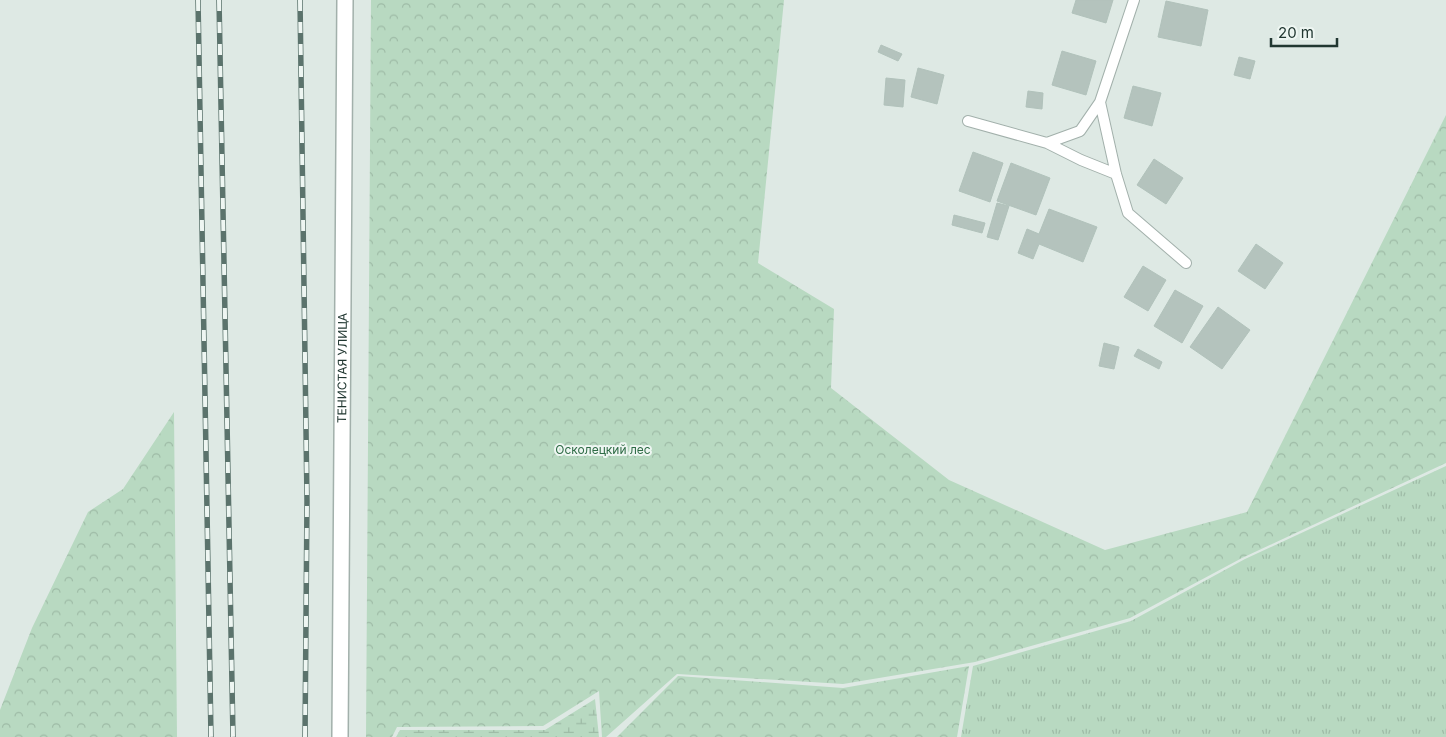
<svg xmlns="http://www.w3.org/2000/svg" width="1446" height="737" viewBox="0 0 1446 737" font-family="Inter,sans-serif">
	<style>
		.grass { fill: url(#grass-tufts) }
		.forest { fill: url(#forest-crowns) }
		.wetland { fill: url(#wetland-marsh) }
		.building { fill: #b4c3bd; stroke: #b1c2bb }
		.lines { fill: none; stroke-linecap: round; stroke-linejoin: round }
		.service-casing { stroke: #a2b0ab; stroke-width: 12 }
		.minor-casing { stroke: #a2b0ab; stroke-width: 18 }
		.service { stroke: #fff; stroke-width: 10 }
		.minor { stroke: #fff; stroke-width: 15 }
		.rail-casing { stroke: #5b736c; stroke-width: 5.5 }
		.rail { stroke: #eef6f2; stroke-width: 4; stroke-dasharray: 11; stroke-linecap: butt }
		.labels { text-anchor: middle; stroke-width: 4; stroke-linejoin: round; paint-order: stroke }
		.street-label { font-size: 12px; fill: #213731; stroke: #eef6f2 }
		.park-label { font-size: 12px; fill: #2e6b45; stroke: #eef6f2 }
	</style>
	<defs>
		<pattern id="grass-tufts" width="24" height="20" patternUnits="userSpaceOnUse" patternTransform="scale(1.25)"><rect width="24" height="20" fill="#b8d9c1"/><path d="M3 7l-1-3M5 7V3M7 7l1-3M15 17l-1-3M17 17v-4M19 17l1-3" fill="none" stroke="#9ebba6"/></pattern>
		<pattern id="forest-crowns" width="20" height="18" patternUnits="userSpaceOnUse" patternTransform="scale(1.25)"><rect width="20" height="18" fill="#b8d9c1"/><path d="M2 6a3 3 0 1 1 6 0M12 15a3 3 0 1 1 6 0" fill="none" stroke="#9ebba6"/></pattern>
		<pattern id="wetland-marsh" width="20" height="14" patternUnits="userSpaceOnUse" patternTransform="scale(1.25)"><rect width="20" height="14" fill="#b8d9c1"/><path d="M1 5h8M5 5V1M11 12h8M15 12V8" fill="none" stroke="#9ebba6"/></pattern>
	</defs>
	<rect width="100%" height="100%" fill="#dee9e4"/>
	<path class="grass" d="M 1446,466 L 1446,737 L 961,737 L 973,666 L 1131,621 L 1245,559 Z"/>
	<path class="forest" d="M 371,0 L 784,0 L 758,263 L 834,309 L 831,388 L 949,480 L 1105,550 L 1247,512 L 1446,115 L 1446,463 L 1242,558 L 1130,618 L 975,662 L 843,684 L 677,674 L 606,737 L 602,737 L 599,691 L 543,726 L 397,727 L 392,737 L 366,737 Z
		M 174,412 L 177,737 L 0,737 L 0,710 L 32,628 L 88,512 L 123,489 Z
		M 969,666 L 957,737 L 617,737 L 678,676 L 843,688 Z"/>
	<path class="wetland" d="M 595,699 L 599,737 L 396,737 L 400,730 L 545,730 Z"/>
	<path class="building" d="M 1076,0 L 1113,0 L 1106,23 L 1072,13 Z
		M 1166,1 L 1208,10 L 1201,46 L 1158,37 Z
		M 881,45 L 902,54 L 898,61 L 878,52 Z
		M 1062,51 L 1096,61 L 1086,95 L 1052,85 Z
		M 1239,57 L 1255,61 L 1250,79 L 1234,75 Z
		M 918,68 L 944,75 L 937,104 L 911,97 Z
		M 886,78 L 905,80 L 903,107 L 884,105 Z
		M 1133,86 L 1161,93 L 1152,126 L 1124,118 Z
		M 1028,91 L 1043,93 L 1042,109 L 1026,107 Z
		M 973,152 L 1003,163 L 990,202 L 959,191 Z
		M 1154,159 L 1183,178 L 1166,204 L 1137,185 Z
		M 1011,163 L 1050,178 L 1036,215 L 997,201 Z
		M 997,203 L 1009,206 L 998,240 L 987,237 Z
		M 1049,209 L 1097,227 L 1083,262 L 1039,244 L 1033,259 L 1018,253 L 1027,229 L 1039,234 Z
		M 954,215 L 985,223 L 982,233 L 952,225 Z
		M 1256,244 L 1283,263 L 1265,289 L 1238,271 Z
		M 1143,266 L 1166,280 L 1148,311 L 1124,297 Z
		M 1175,290 L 1203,306 L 1182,343 L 1154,326 Z
		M 1218,307 L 1250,330 L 1222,369 L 1190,347 Z
		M 1104,343 L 1119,347 L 1114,369 L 1099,366 Z
		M 1138,349 L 1162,362 L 1159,369 L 1134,356 Z"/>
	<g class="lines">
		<defs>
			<path id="service" d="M 1100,102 L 1134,0
				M 968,121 L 1047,143 L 1080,131 L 1100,102 L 1116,174 L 1128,213 L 1186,263
				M 1047,143 L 1081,160 L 1116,174"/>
			<g id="minor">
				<path id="s1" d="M 340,737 L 345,0"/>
			</g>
		</defs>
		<use href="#service" class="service-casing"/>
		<use href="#minor" class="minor-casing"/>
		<use href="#service" class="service"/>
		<use href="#minor" class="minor"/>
		<defs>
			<path id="rail" d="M 198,0 L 211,737
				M 219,0 L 233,737
				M 300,0 L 307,501 L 305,737"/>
		</defs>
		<use href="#rail" class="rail-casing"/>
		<use href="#rail" class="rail"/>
	</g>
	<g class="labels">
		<g class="street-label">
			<text dy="4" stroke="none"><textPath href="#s1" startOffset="369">ТЕНИСТАЯ УЛИЦА</textPath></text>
		</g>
		<g class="park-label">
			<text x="603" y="454">Осколецкий лес</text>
		</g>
	</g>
	<path d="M1271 38v8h66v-8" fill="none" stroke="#213731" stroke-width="2.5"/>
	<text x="1278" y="38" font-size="15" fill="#213731" stroke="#eef6f2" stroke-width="4" paint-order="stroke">20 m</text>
</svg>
